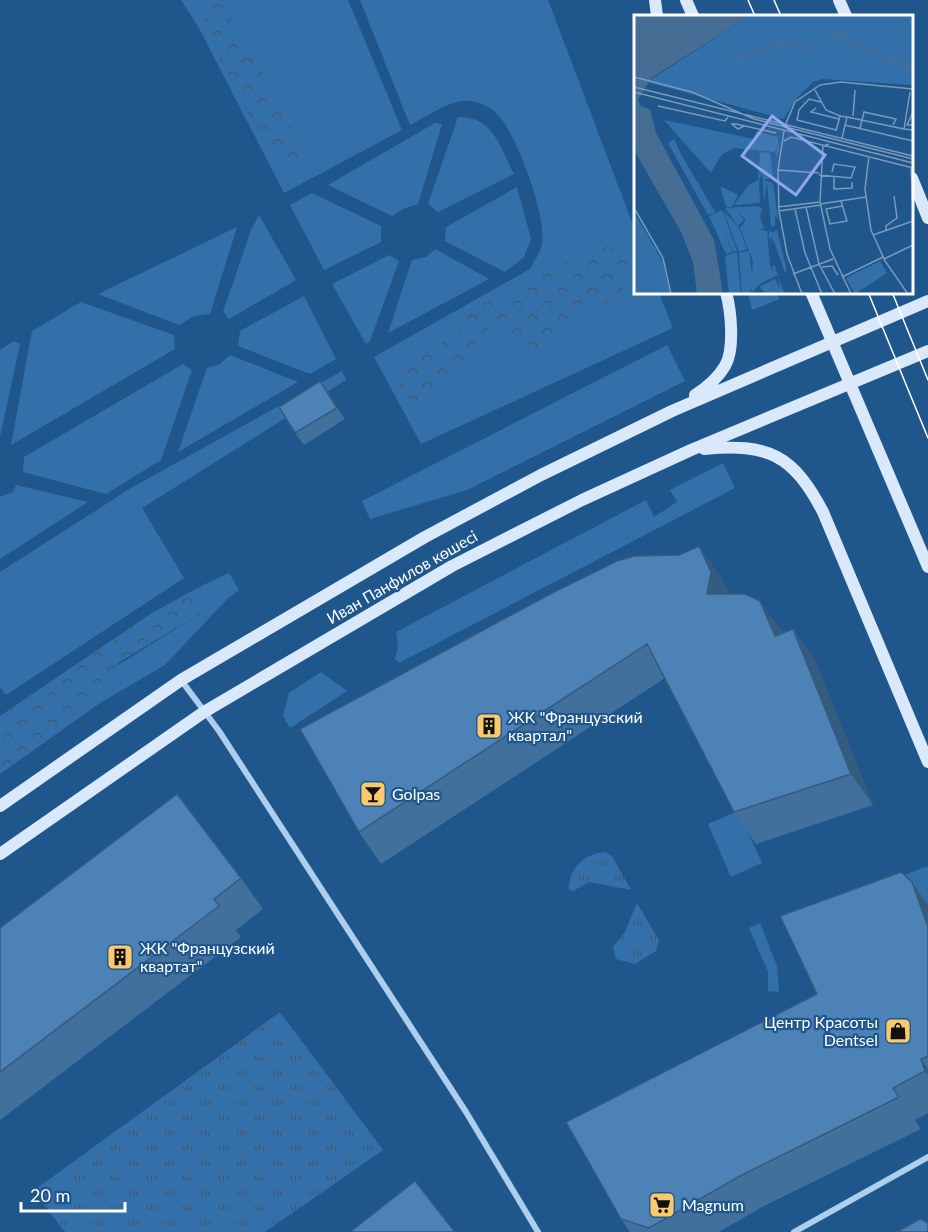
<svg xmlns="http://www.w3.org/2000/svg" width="928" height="1232" viewBox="0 0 928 1232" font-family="Lato,sans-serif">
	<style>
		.green { fill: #3370aa }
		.forest { fill: url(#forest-crowns) }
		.park { fill: url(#park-tufts) }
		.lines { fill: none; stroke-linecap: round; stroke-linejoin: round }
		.street { stroke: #adceec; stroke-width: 6 }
		.secondary { stroke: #d9e9f9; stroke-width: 12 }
		.tram { stroke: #fff; stroke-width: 1.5 }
		.wall { fill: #41709d }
		.shaded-wall { fill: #355b7f }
		.building { fill: #4c82b6; stroke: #355b7f; stroke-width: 1.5 }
		.labels { text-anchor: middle; stroke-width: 4.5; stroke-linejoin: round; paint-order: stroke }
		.street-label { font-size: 16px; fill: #fff; stroke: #1f578d }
		.poi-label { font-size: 16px; fill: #fff; stroke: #1f578d; text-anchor: start }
		.inset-river { fill: none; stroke: #466e94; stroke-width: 3 }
		.inset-road { fill: none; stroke: #799abb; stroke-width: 1.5 }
		.view { fill: #8ea6ec; fill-opacity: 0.15; stroke: #8ea6ec; stroke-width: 3 }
		.inset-edge { fill: none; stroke: #fff; stroke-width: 3 }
	</style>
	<defs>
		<pattern id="forest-crowns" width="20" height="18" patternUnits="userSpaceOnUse" patternTransform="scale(1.5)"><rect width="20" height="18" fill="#3370aa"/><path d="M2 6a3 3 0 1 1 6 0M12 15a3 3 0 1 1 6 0" fill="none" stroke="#425a72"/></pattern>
		<pattern id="park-tufts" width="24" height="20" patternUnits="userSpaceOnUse" patternTransform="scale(1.5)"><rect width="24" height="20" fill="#3370aa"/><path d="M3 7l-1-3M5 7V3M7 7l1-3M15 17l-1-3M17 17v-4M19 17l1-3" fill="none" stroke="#425a72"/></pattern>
	</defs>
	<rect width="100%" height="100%" fill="#1f578d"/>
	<path class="green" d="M 181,0 L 348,0 L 402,130 L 284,193 L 199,28 Z
		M 360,0 L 548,0 L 635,230 L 636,292 L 659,293 L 673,328 L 421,444 L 374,357 L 530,269 C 534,261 541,252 542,244 C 547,217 517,135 498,115 C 491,107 480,102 470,101 C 450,99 427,117 410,125 Z
		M 458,117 C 494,117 499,146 514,174 L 438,212 L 428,204 Z
		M 435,123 L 442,124 L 418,204 L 405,208 L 392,216 L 328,185 Z
		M 517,187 L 531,239 L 524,257 L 505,272 L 445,241 L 446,227 Z
		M 312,193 L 381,226 L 381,242 L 324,270 L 290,205 Z
		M 259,215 L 296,280 L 229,319 L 223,312 L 251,230 Z
		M 237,227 L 210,314 L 194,316 L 179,325 L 98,294 Z
		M 435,249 L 489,279 L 388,333 L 412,260 L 426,257 Z
		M 389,255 L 399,261 L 370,341 L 366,344 L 332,284 Z
		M 748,293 L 777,293 L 779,299 L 752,310 Z
		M 304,296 L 336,359 L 310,374 L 238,346 L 240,331 Z
		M 81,302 L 174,335 L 175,349 L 11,445 L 32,331 Z
		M 14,341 L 20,344 L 0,437 L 0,350 Z
		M 667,345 L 685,381 L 467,490 L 370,519 L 362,501 Z
		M 230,355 L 298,382 L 178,452 L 207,368 L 220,364 Z
		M 183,364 L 192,370 L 161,460 L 106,494 L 23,472 L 24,457 Z
		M 342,371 L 346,380 L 142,508 L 184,578 L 6,695 L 0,687 L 0,572 L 131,488 Z
		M 723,463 L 735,488 L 399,663 L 395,659 L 398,647 L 396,632 L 646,500 L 654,517 L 677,502 L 670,490 Z
		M 16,485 L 88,502 L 0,559 L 0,497 L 13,492 Z
		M 229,573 L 239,590 L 228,598 L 165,665 L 100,703 L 114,688 L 112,669 L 201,613 L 206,596 L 199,587 Z
		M 321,672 L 347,691 L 290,728 L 283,716 L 289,693 Z
		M 738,811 L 762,863 L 731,877 L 708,824 Z
		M 927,866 L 928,869 L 928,931 L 905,875 Z
		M 760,923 L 777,966 L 779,992 L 768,991 L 768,972 L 749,928 Z"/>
	<path class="forest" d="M 212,2 L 225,6 L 310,156 L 301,171 L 287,171 L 270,157 L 209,38 L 203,23 Z
		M 626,237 L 634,244 L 627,285 L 608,305 L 574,306 C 566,314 567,322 562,332 C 558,339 555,341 548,344 C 525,355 511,342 493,327 L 485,330 L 460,373 L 419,402 L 402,397 L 400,381 L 404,371 L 462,327 L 473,309 L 547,269 L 611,240 Z
		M 199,587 L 206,596 L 201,613 L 121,661 L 112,669 L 114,688 L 100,703 L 0,774 L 0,716 L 152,613 Z"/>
	<path class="park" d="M 605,852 L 612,856 L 631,890 L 589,882 L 573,891 L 569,890 C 569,869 583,854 605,852 Z
		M 637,903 L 659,940 L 656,951 L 635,964 L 616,959 L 613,947 L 625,932 Z
		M 280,1012 L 383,1150 L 265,1232 L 65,1232 L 33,1191 Z"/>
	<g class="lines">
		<path class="street" d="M 181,680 L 219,731 L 466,1112 L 538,1232
			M 794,1232 L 928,1157"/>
		<path class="secondary" d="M 655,0 L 657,16
			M 686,0 L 693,16
			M 839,0 L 846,16
			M 912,178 L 928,218
			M 811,292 L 928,567
			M 695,395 C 706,388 718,378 725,366 C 735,349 731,311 726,292
			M 704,449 C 769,443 793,455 823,512 L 928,762
			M 0,806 L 181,680 L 425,537 L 541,475 L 672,411 L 928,301
			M 0,854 L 204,712 L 452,566 L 582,500 L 691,450 L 928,351"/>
		<path class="tram" d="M 748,0 L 755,16
			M 774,0 L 781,16
			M 868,292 L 928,438
			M 892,292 L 928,380"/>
	</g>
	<path class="wall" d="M 320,381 L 345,419 L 304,445 L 295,433 Z
		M 721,577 L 729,594 L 783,632 L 793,629 L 815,660 L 873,805 L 756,844 L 734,812 L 665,678 L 381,864 L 359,832 Z
		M 241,878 L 263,909 L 236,930 L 241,937 L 0,1120 L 0,928 Z
		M 912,882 L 928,905 L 928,1113 L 915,1120 L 921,1129 L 762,1207 L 719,1232 L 630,1232 L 621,1219 L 817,994 Z"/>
	<path class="shaded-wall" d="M 320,381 L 328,392 L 345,419 L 337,408 Z
		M 699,546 L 721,577 L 733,603 L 707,594 Z
		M 760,601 L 782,632 L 775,636 Z
		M 793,629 L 815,660 L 873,805 L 851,774 Z
		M 912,882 L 928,905 L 928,927 Z
		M 921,1059 L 928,1069 L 928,1075 L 925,1071 Z"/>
	<path class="building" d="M 320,381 L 337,408 L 295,433 L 279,407 Z
		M 699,546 L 711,572 L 707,594 L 745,594 L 760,601 L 775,636 L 793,629 L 851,774 L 734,812 L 647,644 L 359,832 L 300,729 L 552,593 L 617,561 L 634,556 L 679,555 Z
		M 177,794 L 241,878 L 214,899 L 219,906 L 0,1072 L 0,928 Z
		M 901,872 L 912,882 L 928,927 L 928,1056 L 921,1059 L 925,1071 L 893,1088 L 899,1097 L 740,1176 L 649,1228 L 621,1219 L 566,1122 L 817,994 L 780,916 Z
		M 415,1181 L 455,1232 L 350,1232 Z
		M 920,1219 L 928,1223 L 928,1232 L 897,1232 Z"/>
	<defs>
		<symbol id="building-square" viewBox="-11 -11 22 22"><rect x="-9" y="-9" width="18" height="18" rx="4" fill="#fac86d" stroke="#1f578d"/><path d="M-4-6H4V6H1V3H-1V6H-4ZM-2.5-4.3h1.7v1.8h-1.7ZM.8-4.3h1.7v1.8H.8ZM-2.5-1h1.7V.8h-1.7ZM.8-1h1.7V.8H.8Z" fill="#111"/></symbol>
		<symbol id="bar-square" viewBox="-11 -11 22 22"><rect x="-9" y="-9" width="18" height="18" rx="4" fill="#fac86d" stroke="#1f578d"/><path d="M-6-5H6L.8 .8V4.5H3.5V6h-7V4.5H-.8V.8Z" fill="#111"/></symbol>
		<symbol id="shop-square" viewBox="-11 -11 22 22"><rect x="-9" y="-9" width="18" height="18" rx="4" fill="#fac86d" stroke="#1f578d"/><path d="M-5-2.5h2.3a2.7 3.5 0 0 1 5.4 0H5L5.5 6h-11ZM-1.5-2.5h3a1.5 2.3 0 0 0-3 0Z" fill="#111"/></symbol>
		<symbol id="supermarket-square" viewBox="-11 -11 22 22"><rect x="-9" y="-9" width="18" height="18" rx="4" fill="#fac86d" stroke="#1f578d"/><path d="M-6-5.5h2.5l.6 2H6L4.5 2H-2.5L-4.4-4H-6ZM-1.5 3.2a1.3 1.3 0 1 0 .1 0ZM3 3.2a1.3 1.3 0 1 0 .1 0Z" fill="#111"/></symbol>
	</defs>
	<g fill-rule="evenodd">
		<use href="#building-square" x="474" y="711" width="30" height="30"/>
		<use href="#bar-square" x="358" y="779" width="30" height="30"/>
		<use href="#building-square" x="105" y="942" width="30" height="30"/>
		<use href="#shop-square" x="883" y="1016" width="30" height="30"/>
		<use href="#supermarket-square" x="647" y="1190" width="30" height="30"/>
	</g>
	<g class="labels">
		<g class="street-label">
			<text transform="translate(402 577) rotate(-30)" y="6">Иван Панфилов көшесі</text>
		</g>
		<g class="poi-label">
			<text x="508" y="723">ЖК "Французский<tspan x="508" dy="18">квартал"</tspan></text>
			<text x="392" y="800">Golpas</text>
			<text x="140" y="954">ЖК "Французский<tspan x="140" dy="18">квартат"</tspan></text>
			<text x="878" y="1028" text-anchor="end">Центр Красоты<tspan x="878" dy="18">Dentsel</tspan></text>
			<text x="682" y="1211">Magnum</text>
		</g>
	</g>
	<g transform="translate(634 15)">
		<rect width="279" height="279" fill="#1f578d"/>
		<path d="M 30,105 L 120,124 L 122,116 L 144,122 L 145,137 L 142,141 L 143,129 L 141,137 L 100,133 L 88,139 L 77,158 ZM 40,124 L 48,141 L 81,197 L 74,200 L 55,166 L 34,128 ZM 126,137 L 136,138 L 139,163 L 129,165 L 128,159 L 125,165 L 126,188 L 100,190 L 115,170 L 124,165 ZM 129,165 L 139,168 L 144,203 L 141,201 L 141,211 L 137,212 L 133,167 L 130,187 ZM 86,171 L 104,180 L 98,192 L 92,192 ZM 122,191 L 128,193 L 126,202 L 130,214 L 123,214 L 133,216 L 136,250 L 139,257 L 138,251 L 141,251 L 144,260 L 127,268 L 117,279 L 119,246 L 106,213 L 112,205 L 103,197 L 110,205 L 104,211 L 91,193 ZM 88,195 L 103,236 L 99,237 L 90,215 L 98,237 L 92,239 L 75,201 ZM 89,195 L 105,213 L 113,234 L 105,237 ZM 135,214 L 138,218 L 143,215 L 153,256 L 151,258 L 139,224 L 136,228 L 139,221 L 135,224 ZM 115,236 L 119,267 L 115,279 L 108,279 L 105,238 ZM 103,237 L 107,279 L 95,279 L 91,241 ZM 144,263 L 151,279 L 133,279 L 125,272 L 141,264 L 146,274 Z" fill="#3370aa"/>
		<path d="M 117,0 L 279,0 L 279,70 L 189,64 L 179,67 L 164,82 L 149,104 L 13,67 ZM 0,197 L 29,247 L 36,279 L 0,279 ZM 246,246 L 253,258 L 221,279 L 212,263 Z" fill="#3370aa"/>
		<path d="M 117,0 L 17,63 L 4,85 L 7,91 L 16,94 L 22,118 L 80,225 L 89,279 L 63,279 L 59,247 L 47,217 L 0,135 L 0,1 Z" fill="#466e94"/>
		<path class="inset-river" d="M 192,24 L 207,19 L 230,36 L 279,53M 154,28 L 178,34M 99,46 L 151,28"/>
		<path class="inset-road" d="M 0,62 L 58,77 L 120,104 L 279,144M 0,72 L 279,141M 181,75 L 192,95 L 206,101M 0,77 L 279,148M 276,77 L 270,114 L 279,115M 187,87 L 175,84 L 165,95 L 163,105 L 202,115M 24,91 L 91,106 L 94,102M 182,93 L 177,97 L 205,104M 279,97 L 273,110 L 279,110M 219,101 L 221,75M 213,102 L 270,114M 211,110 L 279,126M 110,111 L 104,114 L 98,109 L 102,109 L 142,118M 150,113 L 161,87 L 186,70 L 207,67 L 279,74M 226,113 L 230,97 L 262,104 L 259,110M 150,116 L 144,155 L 145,196 L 153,239 L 168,279M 202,116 L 206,101 L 213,102 L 208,123M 150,126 L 157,122 L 279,153M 195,129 L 189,131 L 186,187 L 196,234 L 217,279M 235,141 L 231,174 L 237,215 L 251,246 L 274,279M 277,152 L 279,199M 144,155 L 185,158M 185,160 L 217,163 L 221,152 L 200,149 L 198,157M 200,161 L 200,174 L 218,173 L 218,167M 207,186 L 213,206 L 196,209 L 192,194 L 208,191M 186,189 L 232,182M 144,192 L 186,187M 172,192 L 185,249 L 201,279M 0,193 L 29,243 L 37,279M 161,194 L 171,238 L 188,279M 145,196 L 187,190M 252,215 L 252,211 L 263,203 L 260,181M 239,220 L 279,206M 250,244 L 279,230M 188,252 L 198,251 L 204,260M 159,259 L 199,244M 208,262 L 249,242"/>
		<path class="view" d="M 138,101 L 191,140 L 162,180 L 108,141 Z"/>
		<rect width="279" height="279" class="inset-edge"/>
	</g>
	<path d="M21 1202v9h104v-9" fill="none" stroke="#ffffff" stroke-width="3"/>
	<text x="30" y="1202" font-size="18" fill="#ffffff" stroke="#1f578d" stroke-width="4.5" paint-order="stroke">20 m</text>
</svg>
